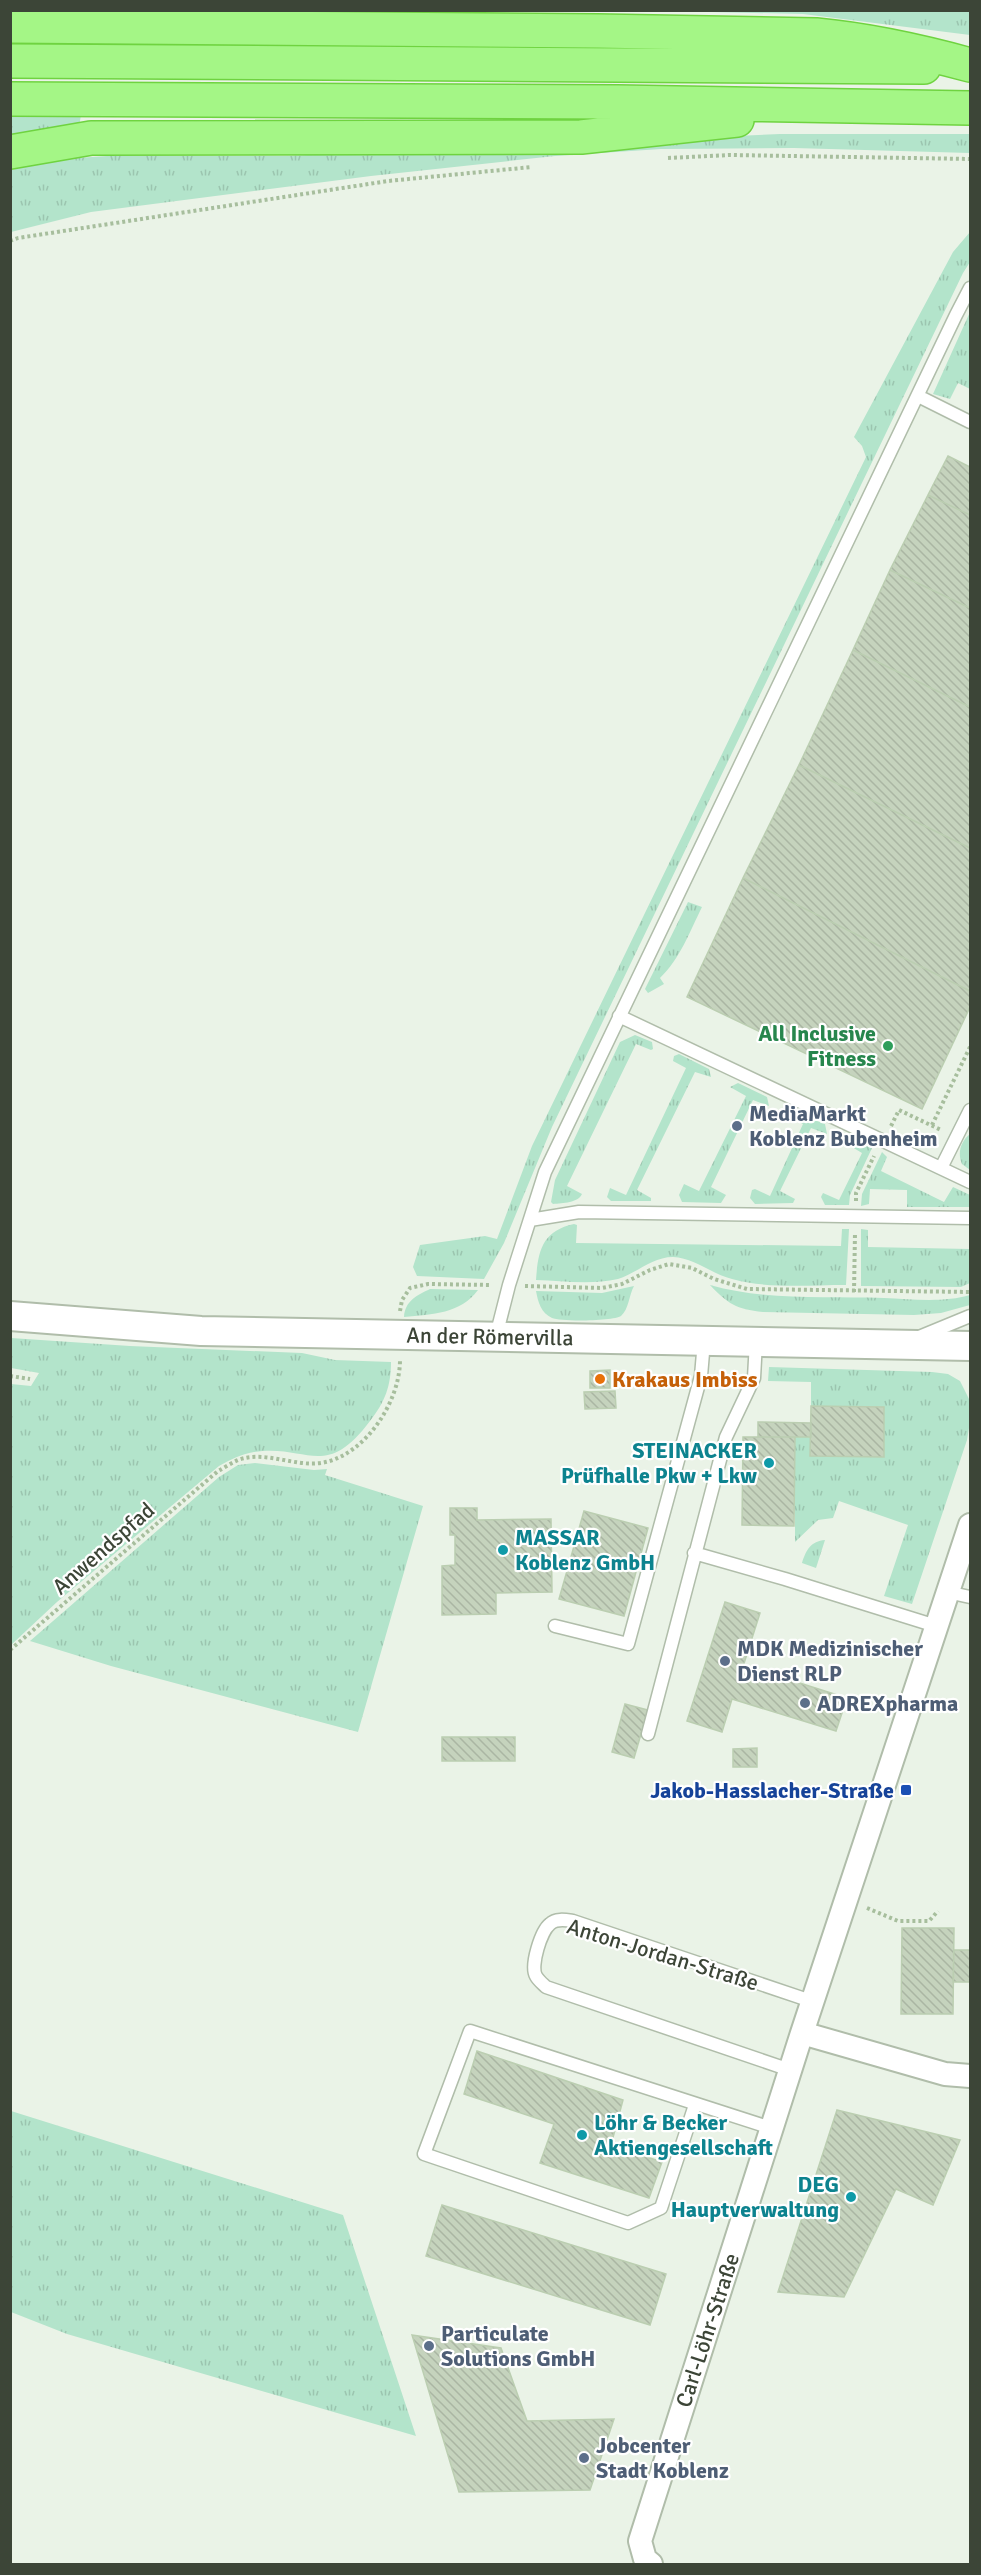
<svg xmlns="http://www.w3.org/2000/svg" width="981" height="2575" viewBox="0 0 981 2575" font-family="Signika,sans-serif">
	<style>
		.grass { fill: url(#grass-tufts) }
		.building { fill: url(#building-back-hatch); stroke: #bbceb1; stroke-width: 1.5 }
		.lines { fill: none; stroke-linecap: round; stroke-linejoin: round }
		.service-casing { stroke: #b0bdaa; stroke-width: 15 }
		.minor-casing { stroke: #b0bdaa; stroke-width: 26 }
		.tertiary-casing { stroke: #b0bdaa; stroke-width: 32 }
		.trunk-casing { stroke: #6fd340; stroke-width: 36 }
		.path { stroke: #a7be9d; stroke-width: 4; stroke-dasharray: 3 3; stroke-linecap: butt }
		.service { stroke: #fff; stroke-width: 12 }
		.minor { stroke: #fff; stroke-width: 22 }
		.tertiary { stroke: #fff; stroke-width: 28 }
		.trunk { stroke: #a4f686; stroke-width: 33 }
		.leisure-dot { fill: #2e9e5b; stroke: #fff; stroke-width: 2 }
		.service-dot { fill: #5c6f8a; stroke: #fff; stroke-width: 2 }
		.food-dot { fill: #e8710a; stroke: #fff; stroke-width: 2 }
		.culture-dot { fill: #0f9aa8; stroke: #fff; stroke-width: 2 }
		.transit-dot { fill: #1a4fb4; stroke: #fff; stroke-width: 2 }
		.labels { text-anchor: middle; stroke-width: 4.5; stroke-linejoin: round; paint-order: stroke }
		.leisure-label { font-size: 22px; font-weight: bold; fill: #27864d; stroke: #fff; text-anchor: end }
		.service-label { font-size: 22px; font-weight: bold; fill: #4e5e75; stroke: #fff; text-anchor: start }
		.street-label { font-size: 22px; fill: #3c4537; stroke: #fff }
		.food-label { font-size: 22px; font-weight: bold; fill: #c56008; stroke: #fff; text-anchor: start }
		.culture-label { font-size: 22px; font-weight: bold; fill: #0d838f; stroke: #fff; text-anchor: end }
		.transit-label { font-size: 22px; font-weight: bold; fill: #164399; stroke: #fff; text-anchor: end }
	</style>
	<defs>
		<pattern id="grass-tufts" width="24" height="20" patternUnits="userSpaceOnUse" patternTransform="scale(1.5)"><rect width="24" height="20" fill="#b3e4cb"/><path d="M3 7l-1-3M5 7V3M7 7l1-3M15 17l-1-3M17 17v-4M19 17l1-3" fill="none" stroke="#9bc5af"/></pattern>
		<pattern id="building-back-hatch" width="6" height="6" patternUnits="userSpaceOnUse" patternTransform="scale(1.5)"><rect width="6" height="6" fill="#c5d3bd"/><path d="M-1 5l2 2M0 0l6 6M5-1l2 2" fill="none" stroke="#aab6a3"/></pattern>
	</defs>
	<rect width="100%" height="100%" fill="#eaf3e7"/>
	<path class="grass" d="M 669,11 L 970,11 L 970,35 L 803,14 Z
		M 11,36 L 384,40 L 389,48 L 11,45 Z
		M 11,114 L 81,115 L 79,127 L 11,141 Z
		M 780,134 L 970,134 L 970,153 L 794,148 L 661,149 L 555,156 L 371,176 L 91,212 L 11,232 L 10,170 L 61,159 L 107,156 L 286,156 Z
		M 970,232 L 970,262 L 963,273 L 552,1127 L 504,1243 L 484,1279 L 417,1276 L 413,1267 L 420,1245 L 485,1236 L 497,1239 L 532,1146 L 866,457 L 862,446 L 854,437 L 953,252 Z
		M 970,312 L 970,389 L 958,383 L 950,399 L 933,394 Z
		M 688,902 L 702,907 C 690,931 680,959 660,978 L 664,984 L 648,993 L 645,989 Z
		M 635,1035 L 652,1042 L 653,1049 L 651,1050 L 636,1044 L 567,1186 L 582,1194 C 578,1203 563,1203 553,1204 L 551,1202 L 555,1180 L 620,1042 Z
		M 679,1054 L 709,1069 L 711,1077 L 695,1072 L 637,1190 L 651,1198 L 651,1201 L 611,1201 L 607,1197 L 610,1188 L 626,1195 L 686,1068 L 673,1061 L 674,1056 Z
		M 738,1083 L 767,1097 L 769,1106 L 753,1100 L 711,1187 L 726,1195 L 721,1203 L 682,1202 L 679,1195 L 684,1184 L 699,1191 L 746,1096 L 730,1087 Z
		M 793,1112 L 825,1124 L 827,1134 L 811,1128 L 780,1191 L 795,1199 L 793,1203 L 755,1204 L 750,1198 L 752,1190 L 755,1189 L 770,1196 L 803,1124 L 789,1117 Z
		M 970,1134 L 970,1170 L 962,1164 C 957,1153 961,1141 970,1134 Z
		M 851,1140 L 872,1148 L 850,1195 L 849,1205 L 825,1205 L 821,1197 L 823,1193 L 839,1200 L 862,1153 L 847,1144 Z
		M 882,1152 L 887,1157 L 881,1171 L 944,1202 L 953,1187 L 970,1195 L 970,1207 L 907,1207 L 907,1190 L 870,1189 L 869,1204 L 861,1206 L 862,1194 Z
		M 574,1224 L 577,1225 L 576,1243 L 841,1246 L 842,1229 L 849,1229 L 846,1285 C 809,1285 768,1289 732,1279 C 712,1274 694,1258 673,1257 C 652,1257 637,1273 618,1279 C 592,1285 562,1281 536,1280 C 538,1251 542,1231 574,1224 Z
		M 861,1229 L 868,1230 L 868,1247 L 970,1249 L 970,1283 L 961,1287 L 861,1286 Z
		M 710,1285 C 766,1301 826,1296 884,1298 C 911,1299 944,1303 970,1295 L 970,1305 L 941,1313 L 914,1315 L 763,1312 C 736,1309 728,1304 710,1285 Z
		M 634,1286 C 629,1295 629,1309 621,1316 C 614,1321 561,1322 552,1318 C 541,1313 538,1302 536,1291 L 602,1293 Z
		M 430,1289 L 478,1290 C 460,1314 433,1314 404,1317 C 405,1301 417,1295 430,1289 Z
		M 11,1338 L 130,1346 L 302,1353 L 335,1360 L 391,1362 C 391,1386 385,1402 370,1421 C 325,1481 308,1444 254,1452 C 241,1454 230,1460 219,1466 L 57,1602 L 11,1645 L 11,1384 L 31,1386 L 39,1373 L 11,1368 Z
		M 769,1367 L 932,1372 L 948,1374 L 960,1381 L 970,1401 L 970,1422 L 967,1440 L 912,1604 L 884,1596 L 908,1525 L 839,1501 L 833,1518 L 818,1520 L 795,1542 L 795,1437 L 811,1437 L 883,1457 L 884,1407 L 811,1406 L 811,1382 L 768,1381 Z
		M 255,1463 L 314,1470 L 327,1469 L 325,1475 L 423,1506 L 358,1732 L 111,1666 L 30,1641 L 219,1477 L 238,1465 Z
		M 825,1540 L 816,1568 L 802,1563 C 806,1550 811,1541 825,1540 Z
		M 11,2111 L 343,2215 L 416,2436 L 67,2334 L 11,2312 Z"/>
	<path class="building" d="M 948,456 L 970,467 L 970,515 L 928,495 Z
		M 928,495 L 970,515 L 970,608 L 890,570 Z
		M 890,570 L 970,608 L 970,707 L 853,650 Z
		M 853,650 L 970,707 L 970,848 L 799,765 Z
		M 799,765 L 970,848 L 970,991 L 743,878 Z
		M 743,878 L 970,991 L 970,1007 L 922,1109 L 687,997 Z
		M 610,1370 L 610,1388 L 590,1388 L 590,1371 Z
		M 615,1391 L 616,1408 L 585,1409 L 584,1392 Z
		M 811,1406 L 884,1407 L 884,1457 L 810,1456 Z
		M 758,1422 L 811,1423 L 811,1437 L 758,1437 Z
		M 743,1437 L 795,1437 L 794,1526 L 742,1525 Z
		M 450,1508 L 477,1508 L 477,1520 L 551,1519 L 552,1592 L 496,1593 L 496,1614 L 442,1615 L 442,1566 L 455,1565 L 455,1535 L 450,1535 Z
		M 584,1511 L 648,1528 L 624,1616 L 559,1599 Z
		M 725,1602 L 760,1613 L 741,1673 L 759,1679 L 762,1671 L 847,1698 L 836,1731 L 732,1699 L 722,1732 L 687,1721 Z
		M 625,1704 L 648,1710 L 634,1758 L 612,1752 Z
		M 442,1737 L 515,1737 L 515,1761 L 442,1761 Z
		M 757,1748 L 757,1767 L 733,1767 L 733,1749 Z
		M 902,1928 L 954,1928 L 953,2014 L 901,2014 Z
		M 954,1950 L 970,1950 L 970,1982 L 953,1982 Z
		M 477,2051 L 623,2100 L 611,2145 L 662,2162 L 649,2198 L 540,2163 L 554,2124 L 464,2094 Z
		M 837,2110 L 960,2140 L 933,2205 L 896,2189 L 844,2297 L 778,2292 Z
		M 442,2205 L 666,2274 L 650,2325 L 426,2256 Z
		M 412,2335 L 501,2348 L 527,2421 L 614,2419 L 590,2490 L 459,2492 Z"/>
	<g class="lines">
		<defs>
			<path id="service" d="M 918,396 L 970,422
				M 619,1016 L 970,1182
				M 941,1168 L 970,1110
				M 530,1220 L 579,1212 L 970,1218
				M 496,1336 L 509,1285 L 545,1172 L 956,315 L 970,288
				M 919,1337 L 970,1316
				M 694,1553 L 785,1579 L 936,1626
				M 947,1592 L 970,1597
				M 555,1626 L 628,1644 L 701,1376 L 704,1341
				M 648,1734 L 726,1437 L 754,1378 L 756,1341
				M 790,2070 L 546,1987 C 543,1984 538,1980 536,1976 C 530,1966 541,1931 550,1924 C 556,1918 566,1920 573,1921 L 814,2002
				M 695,2105 L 661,2208 L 628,2223 L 424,2154 L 470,2031 L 771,2128"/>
			<path id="minor" d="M 802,2033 L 945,2074 L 970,2076
				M 651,2564 L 645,2559 L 640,2541 L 802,2033 L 970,1525"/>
			<path id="tertiary" d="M 10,1316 L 201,1331 L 970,1346"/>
			<path id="trunk" d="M 10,26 L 598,31 L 816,35 C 869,40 919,51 970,65
				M 10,61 L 924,67
				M 10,99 L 618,102 L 970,108
				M 10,152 L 91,138 L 581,137 L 737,120"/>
		</defs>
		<use href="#service" class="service-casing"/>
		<use href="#minor" class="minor-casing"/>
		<use href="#tertiary" class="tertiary-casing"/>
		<use href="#trunk" class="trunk-casing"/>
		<path class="path" d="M 668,158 L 730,155 L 970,159
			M 10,241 L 18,238 L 388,181 L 532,167
			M 932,1125 L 970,1047
			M 891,1126 L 899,1110 L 941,1130
			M 856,1201 L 856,1193 L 874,1156
			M 525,1286 L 602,1288 L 622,1284 L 650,1270 L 669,1264 L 692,1268 L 714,1279 L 747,1289 L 970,1292
			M 854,1292 L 855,1233
			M 400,1311 L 402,1300 L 410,1288 L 428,1284 L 491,1285
			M 10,1376 L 30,1379
			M 10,1650 L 218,1471 C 224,1468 231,1463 238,1460 C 265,1450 294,1467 321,1463 C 365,1456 400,1402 400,1360
			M 867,1908 L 898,1921 L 929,1921 L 938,1911"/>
		<use href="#service" class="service"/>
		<use href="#minor" class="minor"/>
		<use href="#tertiary" class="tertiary"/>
		<use href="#trunk" class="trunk"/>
	</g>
	<circle class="leisure-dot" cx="888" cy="1046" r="6"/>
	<g class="service-dot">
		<circle cx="737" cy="1126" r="6"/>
		<circle cx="725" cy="1661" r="6"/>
		<circle cx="805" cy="1703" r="6"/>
		<circle cx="429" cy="2346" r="6"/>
		<circle cx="584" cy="2458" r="6"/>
	</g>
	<circle class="food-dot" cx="600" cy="1379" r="6"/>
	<g class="culture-dot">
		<circle cx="769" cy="1463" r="6"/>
		<circle cx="503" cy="1550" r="6"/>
		<circle cx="582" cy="2135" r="6"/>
		<circle cx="851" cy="2197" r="6"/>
	</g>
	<rect class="transit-dot" x="900" y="1784" width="12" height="12" rx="3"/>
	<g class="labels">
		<g class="leisure-label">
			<text x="876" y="1041">All Inclusive<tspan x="876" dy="25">Fitness</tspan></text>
		</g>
		<g class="service-label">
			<text x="749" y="1121">MediaMarkt<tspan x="749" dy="25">Koblenz Bubenheim</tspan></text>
			<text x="737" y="1656">MDK Medizinischer<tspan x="737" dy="25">Dienst RLP</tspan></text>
			<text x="817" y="1711">ADREXpharma</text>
			<text x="441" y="2341">Particulate<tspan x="441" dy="25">Solutions GmbH</tspan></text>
			<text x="596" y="2453">Jobcenter<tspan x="596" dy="25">Stadt Koblenz</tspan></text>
		</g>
		<g class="street-label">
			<text transform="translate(490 1336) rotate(1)" y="8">An der Römervilla</text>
			<text transform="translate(103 1548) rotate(-41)" y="8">Anwendspfad</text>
			<text transform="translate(663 1954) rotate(17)" y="8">Anton-Jordan-Straße</text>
			<text transform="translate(707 2330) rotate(-72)" y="8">Carl-Löhr-Straße</text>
		</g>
		<g class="food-label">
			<text x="612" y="1387">Krakaus Imbiss</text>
		</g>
		<g class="culture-label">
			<text x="757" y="1458">STEINACKER<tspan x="757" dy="25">Prüfhalle Pkw + Lkw</tspan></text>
			<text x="515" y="1545" text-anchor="start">MASSAR<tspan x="515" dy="25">Koblenz GmbH</tspan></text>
			<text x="594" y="2130" text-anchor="start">Löhr &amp; Becker<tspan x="594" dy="25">Aktiengesellschaft</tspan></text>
			<text x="839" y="2192">DEG<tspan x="839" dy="25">Hauptverwaltung</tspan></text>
		</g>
		<g class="transit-label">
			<text x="894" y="1798">Jakob-Hasslacher-Straße</text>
		</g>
	</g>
	<rect width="981" height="2575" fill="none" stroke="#3c4537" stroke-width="24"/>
</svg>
